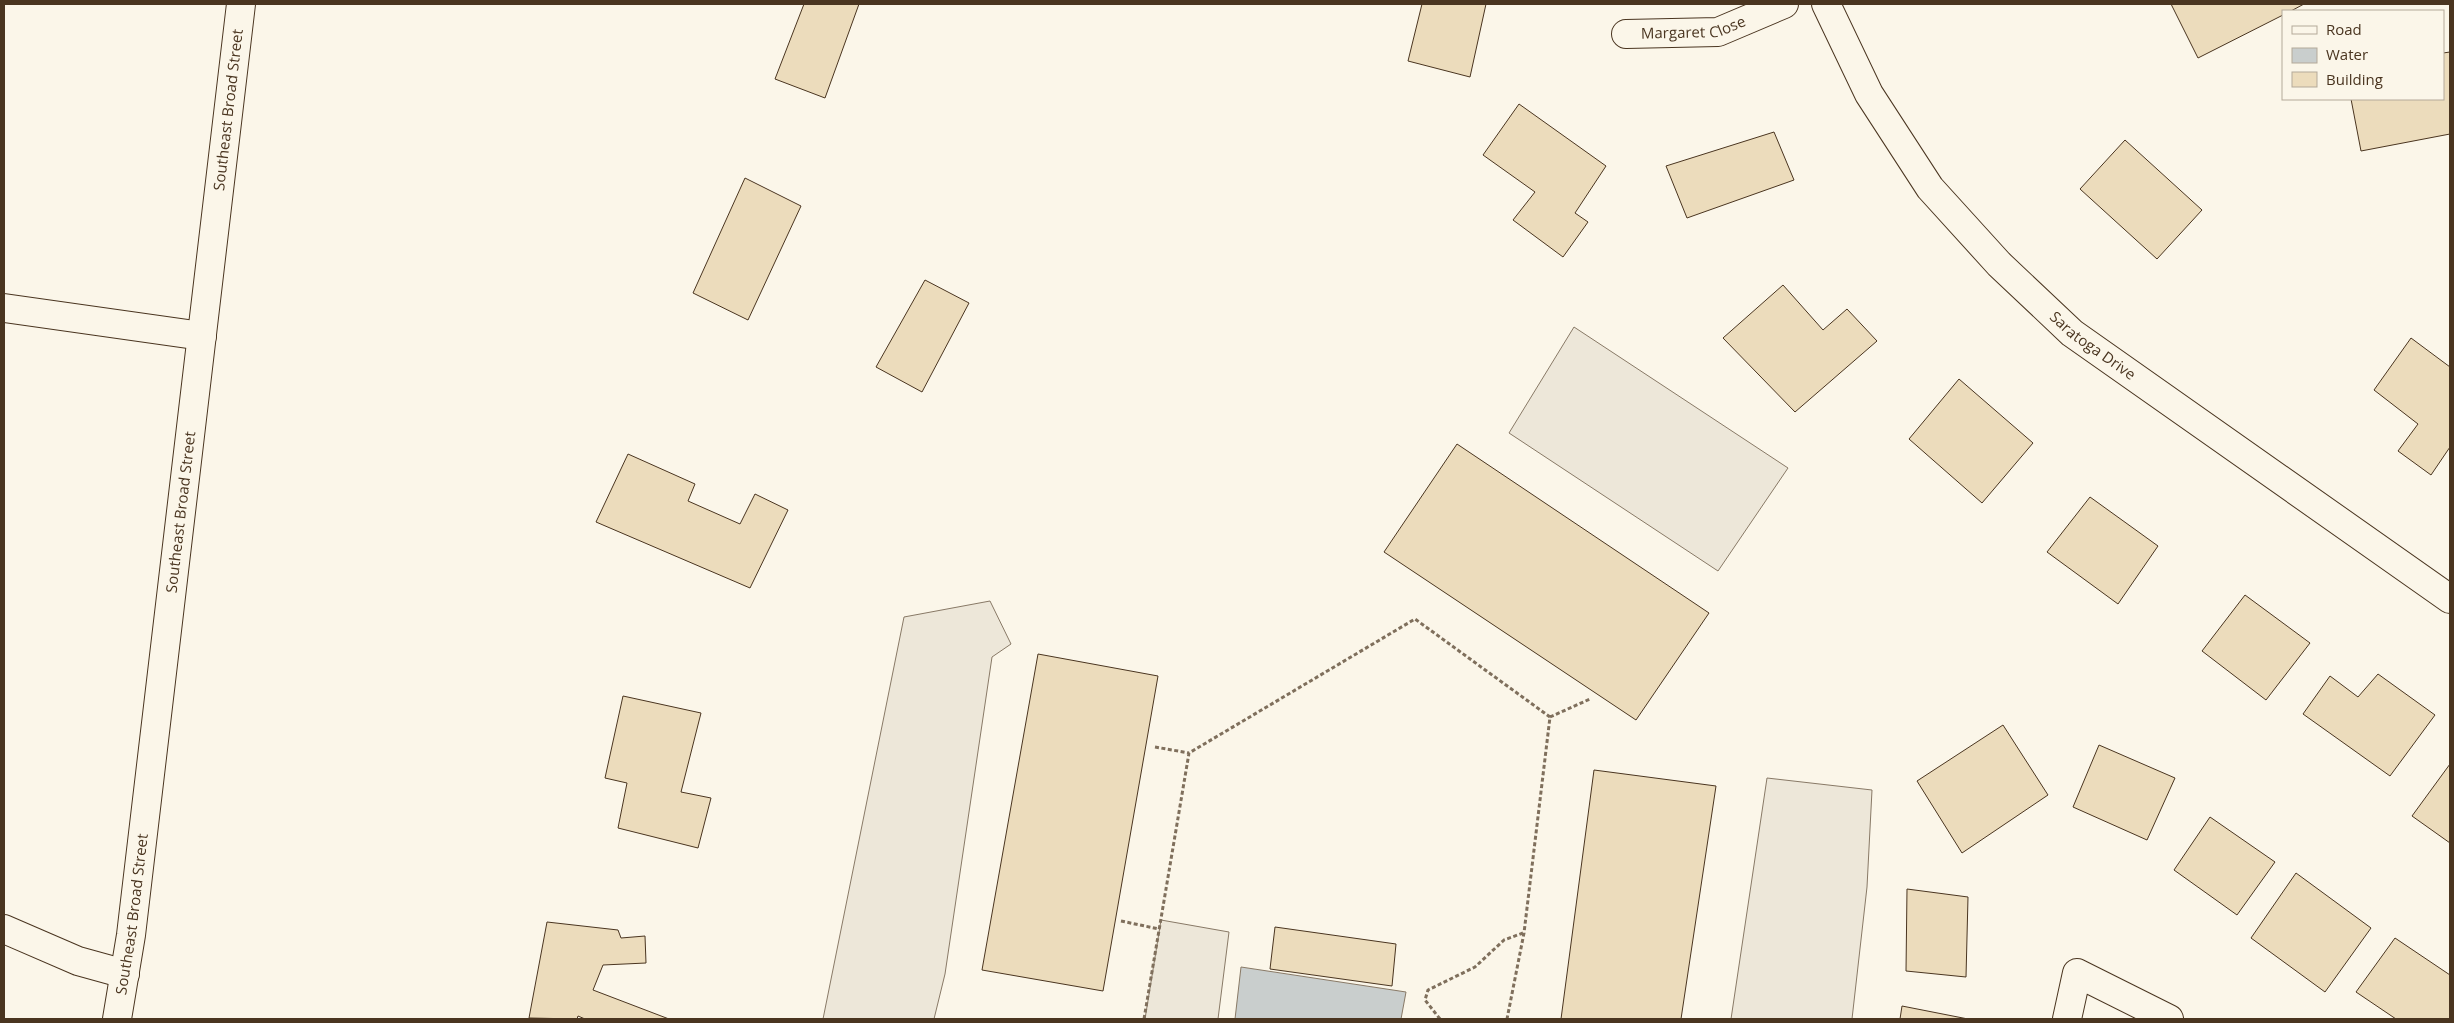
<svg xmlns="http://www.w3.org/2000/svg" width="2454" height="1023" viewBox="0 0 2454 1023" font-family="'Open Sans',sans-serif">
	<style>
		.parking { fill: #ede7d9; stroke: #887966 }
		.water { fill: #c9cecd; stroke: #887966 }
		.building { fill: #ecdcbc; stroke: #4a3520 }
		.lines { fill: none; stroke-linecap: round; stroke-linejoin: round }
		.minor-casing { stroke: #4a3520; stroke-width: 30 }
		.major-casing { stroke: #4a3520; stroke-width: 30 }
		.path { stroke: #7f6f5c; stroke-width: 3; stroke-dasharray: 4 2.5; stroke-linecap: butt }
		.minor { stroke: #fbf6e9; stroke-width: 28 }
		.major { stroke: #fbf6e9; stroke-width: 28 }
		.labels { text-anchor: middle; stroke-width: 4; stroke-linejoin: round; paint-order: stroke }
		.street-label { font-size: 15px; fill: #4a3520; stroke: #fbf6e9 }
	</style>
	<rect width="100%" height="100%" fill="#fbf6e9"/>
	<path class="parking" d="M 1574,327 L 1788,468 L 1718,571 L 1509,433 Z
		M 990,601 L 1011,644 L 992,657 L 945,974 L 934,1019 L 823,1019 L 904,617 Z
		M 1767,778 L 1872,790 L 1867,887 L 1852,1019 L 1731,1019 Z
		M 1161,920 L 1229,932 L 1218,1019 L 1145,1019 Z"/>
	<path class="water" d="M 1241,967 L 1406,992 L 1401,1019 L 1235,1019 Z"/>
	<path class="building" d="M 804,4 L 859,4 L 825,98 L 775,79 Z
		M 1422,4 L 1486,4 L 1470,77 L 1408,61 Z
		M 2171,4 L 2304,4 L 2291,11 L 2283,11 L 2283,15 L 2198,58 Z
		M 2450,52 L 2450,134 L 2361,151 L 2351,99 L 2443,99 L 2443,53 Z
		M 1519,104 L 1606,166 L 1575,213 L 1588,222 L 1563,257 L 1513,220 L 1535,192 L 1483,155 Z
		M 1774,132 L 1794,180 L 1687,218 L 1666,166 Z
		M 2125,140 L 2202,210 L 2157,259 L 2080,189 Z
		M 745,178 L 801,206 L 748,320 L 693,293 Z
		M 925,280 L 969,303 L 922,392 L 876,367 Z
		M 1783,285 L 1823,330 L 1847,309 L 1877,341 L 1795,412 L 1723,338 Z
		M 2411,338 L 2450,367 L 2450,447 L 2431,475 L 2398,451 L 2418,424 L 2374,390 Z
		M 1959,379 L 2033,443 L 1982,503 L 1909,439 Z
		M 1457,444 L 1709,613 L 1636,720 L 1384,552 Z
		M 628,454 L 695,484 L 688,501 L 740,524 L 755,494 L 788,510 L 750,588 L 596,522 Z
		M 2090,497 L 2158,546 L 2118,604 L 2047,552 Z
		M 2245,595 L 2310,643 L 2266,700 L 2202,651 Z
		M 1038,654 L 1158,676 L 1103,991 L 982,970 Z
		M 2378,674 L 2435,715 L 2390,776 L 2303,714 L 2330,676 L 2358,697 Z
		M 623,696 L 701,713 L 681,792 L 711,798 L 698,848 L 618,828 L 627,783 L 605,778 Z
		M 2003,725 L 2048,795 L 1962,853 L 1917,781 Z
		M 2099,745 L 2175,778 L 2147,840 L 2073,807 Z
		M 2450,764 L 2450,843 L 2412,816 Z
		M 1594,770 L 1716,786 L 1681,1019 L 1561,1019 Z
		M 2210,817 L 2275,862 L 2237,915 L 2174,870 Z
		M 2296,873 L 2371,928 L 2325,992 L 2251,938 Z
		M 1907,889 L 1968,897 L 1966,977 L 1906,971 Z
		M 547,922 L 618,930 L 621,938 L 645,936 L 646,963 L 603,965 L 593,990 L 669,1019 L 585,1019 L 578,1016 L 577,1019 L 529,1018 Z
		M 1275,927 L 1396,944 L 1392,986 L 1270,969 Z
		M 2395,938 L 2450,975 L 2450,1019 L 2396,1019 L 2356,992 Z
		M 1902,1006 L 1968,1019 L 1900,1019 Z"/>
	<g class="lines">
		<defs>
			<g id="minor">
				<path id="s1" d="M 1826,4 L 1869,94 L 1930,188 L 1999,264 L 2072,333 L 2450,599"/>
				<path id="s2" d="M 1626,34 L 1718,32 L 1784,4"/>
				<path d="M 4,308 L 202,336"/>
				<path d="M 4,929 L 78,961 L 125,974"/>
				<path d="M 2067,1019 L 2077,973 L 2169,1019"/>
			</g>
			<g id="major">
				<path id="s3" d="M 117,1019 L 131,935 L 241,4"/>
			</g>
		</defs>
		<use href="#minor" class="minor-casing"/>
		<use href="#major" class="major-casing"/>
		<path class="path" d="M 1550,717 L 1590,699
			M 1155,747 L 1189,753
			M 1121,921 L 1159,929
			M 1144,1019 L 1189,753 L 1415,619 L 1550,717 L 1524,933 L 1507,1019
			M 1440,1019 L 1425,1000 L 1428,990 L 1475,967 L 1504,940 L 1523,933"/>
		<use href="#minor" class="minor"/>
		<use href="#major" class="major"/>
	</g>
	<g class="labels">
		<g class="street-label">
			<text dy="5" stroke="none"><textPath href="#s2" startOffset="68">Margaret Close</textPath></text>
			<text dy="5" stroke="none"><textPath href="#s3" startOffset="916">Southeast Broad Street</textPath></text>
			<text dy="5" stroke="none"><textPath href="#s1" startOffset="439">Saratoga Drive</textPath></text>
			<text dy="5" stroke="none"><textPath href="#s3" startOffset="511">Southeast Broad Street</textPath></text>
			<text dy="5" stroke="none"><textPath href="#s3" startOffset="106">Southeast Broad Street</textPath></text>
		</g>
	</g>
	<rect width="2454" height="1023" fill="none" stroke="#4a3520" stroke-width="10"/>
	<rect x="2282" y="10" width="162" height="90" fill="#fbf6e9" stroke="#b4a999"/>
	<rect x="2292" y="26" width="25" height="8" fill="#fbf6e9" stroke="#b4a999"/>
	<text x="2326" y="35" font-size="15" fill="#4a3520">Road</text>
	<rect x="2292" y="48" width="25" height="15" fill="#c9cecd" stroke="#b4a999"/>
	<text x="2326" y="60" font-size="15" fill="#4a3520">Water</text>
	<rect x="2292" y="72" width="25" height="15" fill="#ecdcbc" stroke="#b4a999"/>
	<text x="2326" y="85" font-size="15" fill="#4a3520">Building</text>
</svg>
